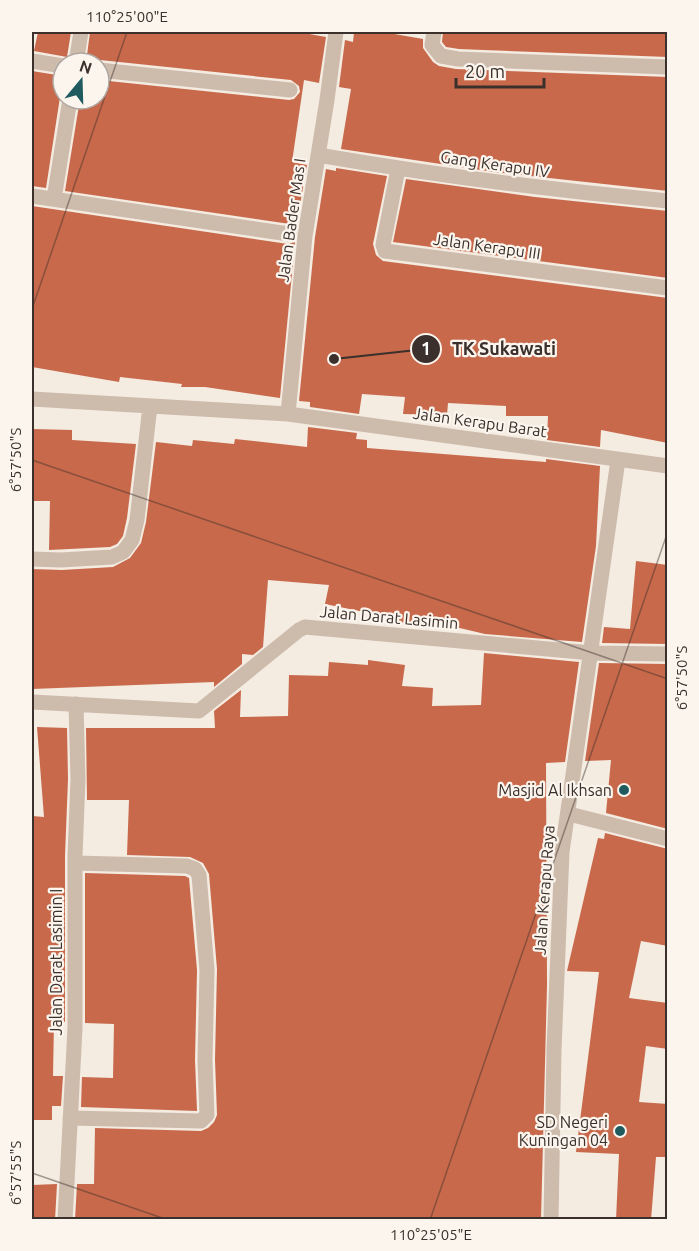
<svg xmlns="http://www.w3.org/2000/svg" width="699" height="1251" viewBox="0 0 699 1251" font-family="Ubuntu,sans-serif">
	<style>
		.building { fill: #c8694b }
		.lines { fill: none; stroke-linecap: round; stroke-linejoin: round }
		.minor { stroke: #cdbbac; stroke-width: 15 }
		.ticks { fill: none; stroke: #3b302b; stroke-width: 1.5; stroke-opacity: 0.45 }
		.poi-dot { fill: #1f5a5e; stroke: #fbf5ee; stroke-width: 2 }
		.labels { text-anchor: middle; stroke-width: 4.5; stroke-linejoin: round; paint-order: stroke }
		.street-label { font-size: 16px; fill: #3b302b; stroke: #fbf5ee }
		.poi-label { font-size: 16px; fill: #3b302b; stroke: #fbf5ee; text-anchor: end }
		.leader { fill: none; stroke: #3b302b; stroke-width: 2 }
		.callout-dot { fill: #3b302b; stroke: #fbf5ee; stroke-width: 2 }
		.mark-label { font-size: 18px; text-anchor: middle; font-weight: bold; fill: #fff }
		.callout-label { font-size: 18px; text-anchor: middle; font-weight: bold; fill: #3b302b; stroke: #fbf5ee; stroke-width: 4.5; stroke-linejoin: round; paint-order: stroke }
		.neatline { fill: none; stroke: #3b302b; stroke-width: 2 }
		.ticks-label { font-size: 15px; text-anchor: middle; fill: #3b302b }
	</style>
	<rect width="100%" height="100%" fill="#f4ebe1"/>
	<path class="building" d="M 38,32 L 71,32 L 67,57 L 34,51 Z
		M 90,32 L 298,32 L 326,37 L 319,83 L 304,80 L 292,162 L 307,165 L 296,228 L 290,224 L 65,191 L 80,99 L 99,99 L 99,80 L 289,100 L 294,99 L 300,92 L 299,86 L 291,80 L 100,60 L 86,63 Z
		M 354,32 L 383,32 L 423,39 L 423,48 L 433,62 L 439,66 L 456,69 L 668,77 L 668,191 L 494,172 L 341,149 L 351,89 L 339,87 L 345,40 L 353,42 Z
		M 443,32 L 668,32 L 668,57 L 459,49 L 446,47 L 442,42 Z
		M 32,71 L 63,76 L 63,92 L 60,97 L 46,188 L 32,186 Z
		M 336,168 L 387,176 L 373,244 L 376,255 L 383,261 L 668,298 L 668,443 L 601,430 L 600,447 L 547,440 L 548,416 L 506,416 L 506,406 L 448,403 L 447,415 L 403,414 L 405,397 L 362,394 L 359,414 L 310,407 L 310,402 L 299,401 L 315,237 L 326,169 L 336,171 Z
		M 406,179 L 535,197 L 668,211 L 668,278 L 393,242 Z
		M 32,206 L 288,244 L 295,242 L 280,398 L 205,387 L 181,387 L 182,384 L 120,377 L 119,382 L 32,367 Z
		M 308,427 L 357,433 L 356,439 L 367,440 L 367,448 L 546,462 L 546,459 L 600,466 L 596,546 L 582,642 L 485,634 L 426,620 L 425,626 L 394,621 L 394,618 L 325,604 L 329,585 L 268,580 L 263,647 L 253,655 L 242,654 L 242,664 L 214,687 L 214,682 L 32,689 L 32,569 L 62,570 L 113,567 L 130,558 L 141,543 L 146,522 L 156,442 L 192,446 L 193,440 L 234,444 L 235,439 L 307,447 Z
		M 32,429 L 72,430 L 72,440 L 136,444 L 127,518 L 123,536 L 117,544 L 110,547 L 49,550 L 50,501 L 32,501 Z
		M 636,561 L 668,565 L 668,644 L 602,643 L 604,627 L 630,629 Z
		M 484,653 L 579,662 L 565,762 L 546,763 L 547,985 L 541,1220 L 75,1220 L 77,1184 L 94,1184 L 95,1128 L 201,1131 L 208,1128 L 214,1122 L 217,1115 L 215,1060 L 217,969 L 209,874 L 203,863 L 190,857 L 127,855 L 129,800 L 87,800 L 86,728 L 215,728 L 214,711 L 241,690 L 240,717 L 288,716 L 289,675 L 328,676 L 329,662 L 368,665 L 368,660 L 405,665 L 402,686 L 433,688 L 432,706 L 481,705 Z
		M 599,663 L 668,664 L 668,829 L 606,813 L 611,760 L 585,761 Z
		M 37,727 L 67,728 L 68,779 L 65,856 L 65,1022 L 54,1021 L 53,1076 L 63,1076 L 61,1106 L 52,1106 L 52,1120 L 32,1120 L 32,816 L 44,817 Z
		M 605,833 L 668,849 L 668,946 L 641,941 L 629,998 L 668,1003 L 668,1049 L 646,1046 L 639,1102 L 668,1104 L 668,1157 L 656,1157 L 651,1220 L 616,1220 L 619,1154 L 576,1152 L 599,972 L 567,971 L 598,838 L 604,839 Z
		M 85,873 L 185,876 L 189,878 L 197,970 L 195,1060 L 197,1111 L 81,1107 L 82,1077 L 113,1078 L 114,1024 L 85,1023 Z
		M 57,1184 L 55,1220 L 32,1220 L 32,1185 Z"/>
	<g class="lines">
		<path class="minor" d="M 434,32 L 432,45 L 441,56 L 458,59 L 668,67
			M 32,61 L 63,66
			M 76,63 L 81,32
			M 99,70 L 290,90
			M 318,155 C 434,175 550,190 668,201
			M 398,169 L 383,245 L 385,251 L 668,288
			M 32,196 L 289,234
			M 54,199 L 70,99
			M 32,399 L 288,414 L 668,466
			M 288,414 L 305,236 L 327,100 L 336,32
			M 32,559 L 61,560 L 112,557 L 123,552 L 132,540 L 137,520 L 150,406
			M 32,702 L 199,711 L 299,630 L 305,627 L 592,653 L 668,654
			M 569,814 L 668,839
			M 70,1118 L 201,1121 L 207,1115 L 205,1060 L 207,970 L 199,875 L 195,869 L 187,866 L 75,863
			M 65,1220 L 75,1028 L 75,856 L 78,779 L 76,704
			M 551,1220 L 554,1050 L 562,852 L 618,460"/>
	</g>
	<path class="ticks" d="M 32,309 L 127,32M 32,460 L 668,679M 32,1173 L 168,1220M 430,1220 L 668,531"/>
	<g class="poi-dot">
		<circle cx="624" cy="790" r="6"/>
		<circle cx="620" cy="1131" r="6"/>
	</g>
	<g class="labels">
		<g class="street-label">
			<text transform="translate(495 164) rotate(8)" y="6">Gang Kerapu IV</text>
			<text transform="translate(291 220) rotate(-82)" y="6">Jalan Bader Mas I</text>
			<text transform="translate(487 246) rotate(8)" y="6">Jalan Kerapu III</text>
			<text transform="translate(480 422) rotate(8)" y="6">Jalan Kerapu Barat</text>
			<text transform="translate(389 617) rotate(5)" y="6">Jalan Darat Lasimin</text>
			<text transform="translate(544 890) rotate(-86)" y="6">Jalan Kerapu Raya</text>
			<text transform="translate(56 962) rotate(-90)" y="6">Jalan Darat Lasimin I</text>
		</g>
		<g class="poi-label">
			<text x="612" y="796">Masjid Al Ikhsan</text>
			<text x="608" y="1128">SD Negeri<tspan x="608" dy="18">Kuningan 04</tspan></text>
		</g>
	</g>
	<path class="leader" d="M334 359L426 349"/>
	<g class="callout-dot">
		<circle cx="334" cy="359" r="6"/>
		<circle cx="426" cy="349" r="15"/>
	</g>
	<g class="mark-label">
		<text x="426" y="355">1</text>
	</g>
	<g class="callout-label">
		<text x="504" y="355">TK Sukawati</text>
	</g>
	<rect width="699" height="1251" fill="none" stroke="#fbf5ee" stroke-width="66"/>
	<g transform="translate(81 81) rotate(19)"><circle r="28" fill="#fbf5ee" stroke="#aea6a0" stroke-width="1.5"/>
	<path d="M0-4.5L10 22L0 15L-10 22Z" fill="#1f5a5e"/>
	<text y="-9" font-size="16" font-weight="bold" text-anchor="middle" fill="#3b302b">N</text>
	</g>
	<path d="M456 78v9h88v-9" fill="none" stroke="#3b302b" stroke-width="3"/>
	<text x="465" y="78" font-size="18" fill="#3b302b" stroke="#fbf5ee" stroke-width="4.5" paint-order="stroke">20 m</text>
	<rect x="33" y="33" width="633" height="1185" class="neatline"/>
	<g class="ticks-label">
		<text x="127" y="22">110°25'00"E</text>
		<text transform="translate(16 460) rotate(-90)" y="5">6°57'50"S</text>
		<text transform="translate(682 678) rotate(-90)" y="5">6°57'50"S</text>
		<text transform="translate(16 1173) rotate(-90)" y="5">6°57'55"S</text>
		<text x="431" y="1240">110°25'05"E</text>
	</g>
</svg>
